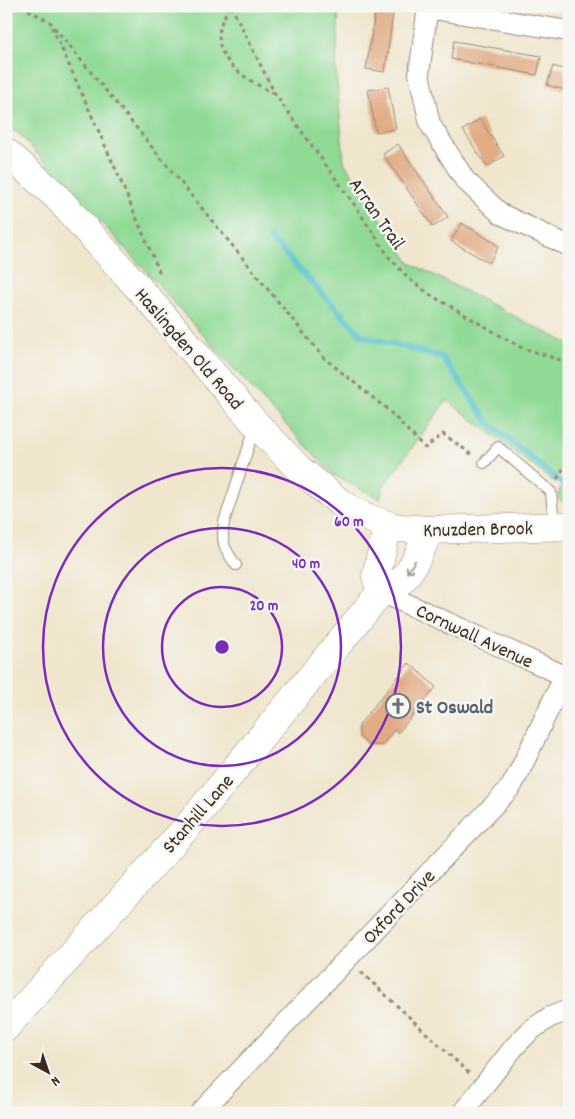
<svg xmlns="http://www.w3.org/2000/svg" width="575" height="1119" viewBox="0 0 575 1119" font-family="Dekko,sans-serif">
	<style>
		.green { fill: #90da96; stroke: #66825a }
		.lines { fill: none; stroke-linecap: round; stroke-linejoin: round }
		.stream { stroke: #56c3ce; stroke-width: 6 }
		.building { fill: #e1ab85 }
		.lane-casing { stroke: #968876; stroke-width: 12 }
		.street-casing { stroke: #968876; stroke-width: 22 }
		.secondary-casing { stroke: #968876; stroke-width: 29 }
		.path { stroke: #968876; stroke-width: 3; stroke-dasharray: 4 4; stroke-linecap: butt }
		.lane { stroke: #fff; stroke-width: 10 }
		.street { stroke: #fff; stroke-width: 20 }
		.secondary { stroke: #fff; stroke-width: 28 }
		.oneway { stroke: #a79f9a }
		.ring { fill: none; stroke: #7b2cbf; stroke-width: 2.5 }
		.labels { text-anchor: middle; stroke-width: 5; stroke-linejoin: round; paint-order: stroke }
		.street-label { font-size: 20px; fill: #3b2a1e; stroke: #f6f6f2 }
		.worship-label { font-size: 20px; font-weight: bold; fill: #5b616d; stroke: #f6f6f2; text-anchor: start }
		.centre { fill: #7b2cbf; stroke: #f6f6f2; stroke-width: 2.5 }
		.ring-label { font-size: 15px; text-anchor: middle; font-weight: bold; fill: #7b2cbf; stroke: #f6f6f2; stroke-width: 5; stroke-linejoin: round; paint-order: stroke }
	</style>
	<rect width="100%" height="100%" fill="#f6f6f2"/>
	<filter id="ink" filterUnits="userSpaceOnUse"><feTurbulence type="fractalNoise" baseFrequency=".02" numOctaves="2"/><feDisplacementMap in="SourceGraphic" scale="10" xChannelSelector="R" yChannelSelector="G"/><feConvolveMatrix kernelMatrix="1 2 1 2 8 2 1 2 1" color-interpolation-filters="sRGB"/></filter>
	<filter id="wash" filterUnits="userSpaceOnUse"><feTurbulence type="fractalNoise" baseFrequency=".0096" numOctaves="4" result="noise"/><feDisplacementMap in="SourceGraphic" scale="20" xChannelSelector="R" yChannelSelector="G"/><feGaussianBlur stdDeviation="1.12" result="paint"/><feColorMatrix in="noise" values="0 0 0 0 0 0 0 0 0 0 0 0 0 0 0 0 0 1.4 0 .05"/><feComposite in="paint" operator="in"/></filter>
	<g filter="url(#wash)">
		<rect width="100%" height="100%" fill="#f0e6cd"/>
		<path class="green" d="M 6,6 L 339,6 L 336,71 L 344,162 L 410,263 L 569,344 L 569,458 L 562,465 L 554,482 L 447,400 L 383,487 L 380,499 L 334,475 L 270,408 L 172,301 L 160,286 L 18,133 L 6,127 Z
			M 569,469 L 569,509 L 557,496 Z"/>
		<g class="lines">
			<path class="stream" d="M 270,238 L 362,336 L 442,357 L 490,424 L 569,489"/>
		</g>
		<g id="blocks">
			<path class="building" d="M 376,6 L 394,6 L 385,72 L 366,69 Z
				M 454,41 L 541,56 L 537,75 L 451,59 Z
				M 553,66 L 569,71 L 569,91 L 547,85 Z
				M 388,87 L 396,129 L 376,132 L 368,90 Z
				M 480,119 L 504,156 L 487,167 L 463,130 Z
				M 398,144 L 448,217 L 433,227 L 383,154 Z
				M 462,223 L 499,246 L 489,263 L 451,241 Z
				M 409,663 L 436,687 L 398,733 L 394,730 L 382,745 L 368,745 L 359,736 L 359,725 Z"/>
		</g>
	</g>
	<g filter="url(#ink)">
		<use href="#blocks" fill-opacity="0" stroke="#968876" stroke-width="1"/>
		<g class="lines">
			<defs>
				<path id="lane" d="M 484,463 L 498,447 L 551,492 L 554,525
					M 236,565 C 224,548 221,544 224,522 L 255,427"/>
				<path id="street" d="M 428,6 L 419,74 L 430,124 L 465,180 L 501,214 L 569,246
					M 427,8 L 569,31
					M 381,592 L 569,678
					M 200,1113 L 511,787 L 520,770 L 564,677
					M 462,1113 L 515,1046 L 531,1030 L 550,1017 L 569,1010"/>
				<path id="secondary" d="M 6,152 L 55,195 L 152,303 L 256,424 L 298,468 L 338,501 L 353,511 L 369,518 L 388,525 L 400,528 L 429,530 L 569,526
					M 381,592 L 376,576 L 388,525
					M 6,1027 L 187,827 L 381,592 C 387,590 395,587 399,583 C 414,569 421,549 429,530"/>
			</defs>
			<use href="#lane" class="lane-casing"/>
			<use href="#street" class="street-casing"/>
			<use href="#secondary" class="secondary-casing"/>
			<path class="path" d="M 21,6 L 50,22 L 324,358 L 388,410 L 425,448 L 443,434 L 474,456
				M 229,6 C 227,12 223,18 221,24 C 210,61 248,80 275,94
				M 231,6 L 275,94 L 356,207 L 389,257 L 408,278 L 429,294 L 520,347 L 569,363
				M 52,27 L 116,170 L 161,276
				M 557,479 L 569,460
				M 361,972 L 470,1074"/>
			<use href="#lane" class="lane"/>
			<use href="#street" class="street"/>
			<use href="#secondary" class="secondary"/>
		</g>
		<defs><path id="oneway-shaft" d="M-6 0H5M1.5-3L5.5 0L1.5 3" fill="none" stroke-width="1.6" stroke-linecap="round" stroke-linejoin="round" transform="scale(1.25)"/></defs>
		<use class="oneway" href="#oneway-shaft" transform="translate(411 567) rotate(123)"/>
	</g>
	<g class="ring">
		<circle cx="222" cy="647" r="60"/>
		<circle cx="222" cy="647" r="119"/>
		<circle cx="222" cy="647" r="179"/>
	</g>
	<defs>
		<symbol id="church-ring" viewBox="-11 -11 22 22"><circle r="9.5" fill="#f6f6f2" stroke="#6b7280" stroke-width="1.5"/><path d="M-1.2-6h2.4v3.5h3.3v2.4h-3.3V6h-2.4V-.1h-3.3v-2.4h3.3Z" fill="#6b7280"/></symbol>
	</defs>
	<g fill-rule="evenodd">
		<use href="#church-ring" x="384" y="692" width="28" height="28"/>
	</g>
	<g class="labels">
		<g class="street-label">
			<text transform="translate(378 213) rotate(55)" y="7">Arran Trail</text>
			<text transform="translate(190 348) rotate(49)" y="7">Haslingden Old Road</text>
			<text transform="translate(478 528) rotate(-1)" y="7">Knuzden Brook</text>
			<text transform="translate(475 635) rotate(25)" y="7">Cornwall Avenue</text>
			<text transform="translate(197 813) rotate(-49)" y="7">Stanhill Lane</text>
			<text transform="translate(398 906) rotate(-46)" y="7">Oxford Drive</text>
		</g>
		<g class="worship-label">
			<text x="416" y="713">St Oswald</text>
		</g>
	</g>
	<circle cx="222" cy="647" r="8" class="centre"/>
	<g class="ring-label">
		<text x="349" y="526">60 m</text>
		<text x="306" y="568">40 m</text>
		<text x="264" y="610">20 m</text>
	</g>
	<rect width="575" height="1119" fill="none" stroke="#f6f6f2" stroke-width="25"/>
	<g transform="translate(48 1072) rotate(140)" stroke="#f6f6f2" stroke-width="4" paint-order="stroke">
	<path d="M0-4L9 19L0 12L-9 19Z" fill="#3b2a1e"/>
	<text y="-8" font-size="14" font-weight="bold" text-anchor="middle" fill="#3b2a1e">N</text>
	</g>
</svg>
